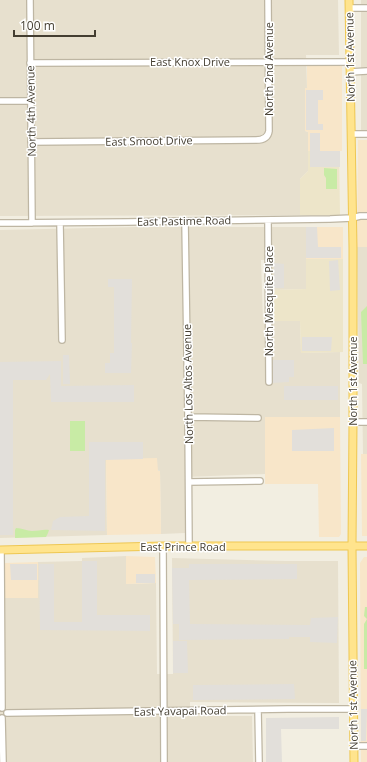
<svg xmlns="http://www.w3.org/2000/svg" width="367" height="762" viewBox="0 0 367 762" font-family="'Open Sans',sans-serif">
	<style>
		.residential { fill: #e7e0ce }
		.commercial { fill: #f8e6c9 }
		.education { fill: #ede5c9 }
		.green { fill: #c8eba5 }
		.parking { fill: #e2dfda }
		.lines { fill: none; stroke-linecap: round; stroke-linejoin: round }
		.minor-casing { stroke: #beb6a3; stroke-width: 8 }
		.major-casing { stroke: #eec753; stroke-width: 9 }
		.minor { stroke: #fff; stroke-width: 5.5 }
		.major { stroke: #ffe48d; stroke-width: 7 }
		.labels { text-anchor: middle; stroke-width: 3; stroke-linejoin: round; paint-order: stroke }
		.street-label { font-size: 11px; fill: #443e31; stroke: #fff }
	</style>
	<rect width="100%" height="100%" fill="#f2eee1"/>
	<path class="residential" d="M 0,0 L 338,0 L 339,55 L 306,55 L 307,88 L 305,88 L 305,131 L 308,132 L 308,171 L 300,179 L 300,215 L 0,216 Z
		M 361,0 L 367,0 L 367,131 L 361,131 Z
		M 136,227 L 306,227 L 306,289 L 270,290 L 270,260 L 261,260 L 263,321 L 300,321 L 301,353 L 340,352 L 340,417 L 265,417 L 265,474 L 185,477 L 185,533 L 161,534 L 160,471 L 106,460 L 107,535 L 0,538 L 0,230 Z
		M 357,247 L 367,247 L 367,454 L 363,454 L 362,384 L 359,383 Z
		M 126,556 L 126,584 L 156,583 L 157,674 L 173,674 L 172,558 L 285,561 L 338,561 L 339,703 L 190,702 L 190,716 L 252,716 L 253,762 L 0,762 L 0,605 L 5,604 L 5,598 L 38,598 L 38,562 L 82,561 L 82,558 Z"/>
	<path class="commercial" d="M 307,64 L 342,64 L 342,151 L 308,151 L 308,132 L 305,131 L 305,88 L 307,88 Z
		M 358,140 L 367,140 L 367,247 L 357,247 Z
		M 306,227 L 343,227 L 343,259 L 306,259 Z
		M 265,417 L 340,417 L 341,534 L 339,537 L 319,537 L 318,484 L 265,484 Z
		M 361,454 L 367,454 L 367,536 L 362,536 Z
		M 157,458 L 158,471 L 160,471 L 161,534 L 107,535 L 106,459 Z
		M 126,556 L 155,557 L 156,583 L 126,584 Z
		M 364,557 L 367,557 L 367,762 L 361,762 L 360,563 Z
		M 38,562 L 38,598 L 5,598 L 5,563 Z"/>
	<path class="education" d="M 308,151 L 339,151 L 340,215 L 300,215 L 300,179 L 308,171 Z
		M 306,259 L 343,259 L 343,352 L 301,353 L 300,321 L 271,321 L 270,290 L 306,289 Z"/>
	<path class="green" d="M 324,168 L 337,169 L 337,189 L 326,189 L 326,178 L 324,175 Z
		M 367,306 L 367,364 L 363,364 L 361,312 Z
		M 70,421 L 85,421 L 85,451 L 70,451 Z
		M 16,528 C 22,528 27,531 32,531 C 38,531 43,529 49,530 L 48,533 L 46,537 L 15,538 L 15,530 Z
		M 365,607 L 367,607 L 367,669 L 364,669 L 364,624 L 367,619 L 364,616 Z"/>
	<path class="parking" d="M 306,90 L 323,90 L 323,100 L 318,100 L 318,124 L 323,124 L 323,130 L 306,130 Z
		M 310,133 L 320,133 L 320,151 L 340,151 L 340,167 L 310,167 Z
		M 306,227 L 317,227 L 318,247 L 341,247 L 341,258 L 306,258 Z
		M 338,260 L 340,290 L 330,291 L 329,261 Z
		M 274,263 L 284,264 L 284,288 L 274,288 Z
		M 108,279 L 132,279 L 131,343 L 132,343 L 131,373 L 105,373 L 105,363 L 110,363 L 110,353 L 114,353 L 114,287 L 108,287 Z
		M 302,337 L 332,337 L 331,351 L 302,351 Z
		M 63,355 L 69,355 L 70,384 L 63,384 Z
		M 271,360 L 294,360 L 294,377 L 289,377 L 289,382 L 272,383 Z
		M 61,361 L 61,386 L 134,385 L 134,402 L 51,402 L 50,374 L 46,380 L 13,380 L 13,535 L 0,535 L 0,362 Z
		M 284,386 L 338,386 L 338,400 L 284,400 Z
		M 334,428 L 334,451 L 292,451 L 292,430 Z
		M 89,442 L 143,442 L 143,459 L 105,460 L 105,531 L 51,530 L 53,521 L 60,517 L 89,516 Z
		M 82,561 L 97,561 L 97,615 L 150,615 L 150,631 L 40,630 L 39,564 L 54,564 L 54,622 L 82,622 Z
		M 10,564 L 37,564 L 37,580 L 11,580 Z
		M 189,564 L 297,564 L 297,579 L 189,580 L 190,624 L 310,625 L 311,618 L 338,617 L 337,643 L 310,642 L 310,637 L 289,637 L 289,639 L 179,640 L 179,624 L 173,624 L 172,568 L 189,568 Z
		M 136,574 L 155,574 L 155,583 L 136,583 Z
		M 173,641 L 187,641 L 188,673 L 173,673 Z
		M 294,684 L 295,699 L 193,700 L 193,685 Z
		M 361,709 L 367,709 L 366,741 L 361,741 Z
		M 339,717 L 339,729 L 281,729 L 282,762 L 266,762 L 266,718 Z"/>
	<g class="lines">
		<defs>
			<path id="minor" d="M 30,0 L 32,223
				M 349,8 L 367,8
				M 30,63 L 350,62
				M 350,72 L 367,71
				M 0,101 L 31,101
				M 351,134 L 367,134
				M 31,142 L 256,140 C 263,140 268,138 269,131 L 268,0
				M 268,220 L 269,382
				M 185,221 L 188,417 L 189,547
				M 0,223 L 127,222 L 185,221 L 330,219 L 352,218 L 360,216 L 367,216
				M 60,223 L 62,340
				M 188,417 L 258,418
				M 353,422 L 367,422
				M 189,482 L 260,481
				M 163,546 L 164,762
				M 1,550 L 2,708
				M 258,710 L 259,762
				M 7,713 L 288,709 L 354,709
				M 2,718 L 3,762
				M 354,746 L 367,746"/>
			<path id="major" d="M 349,0 L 353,248 L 353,422 L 352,546 L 354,762
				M 0,550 L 163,546 L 367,546"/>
		</defs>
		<use href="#minor" class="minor-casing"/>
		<use href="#major" class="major-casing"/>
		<use href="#minor" class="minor"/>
		<use href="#major" class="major"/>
	</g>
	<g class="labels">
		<g class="street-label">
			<text transform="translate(350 57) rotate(-91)" y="4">North 1st Avenue</text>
			<text x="190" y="66">East Knox Drive</text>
			<text transform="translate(269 69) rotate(-90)" y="4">North 2nd Avenue</text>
			<text transform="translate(31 111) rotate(-91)" y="4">North 4th Avenue</text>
			<text transform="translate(149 141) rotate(-1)" y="4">East Smoot Drive</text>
			<text transform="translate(184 221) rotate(-1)" y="4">East Pastime Road</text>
			<text transform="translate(269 301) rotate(-90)" y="4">North Mesquite Place</text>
			<text transform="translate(353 381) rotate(-90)" y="4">North 1st Avenue</text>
			<text transform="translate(188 384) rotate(-91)" y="4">North Los Altos Avenue</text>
			<text x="183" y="551">East Prince Road</text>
			<text transform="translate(353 705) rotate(-91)" y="4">North 1st Avenue</text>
			<text transform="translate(180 711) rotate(-1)" y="4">East Yavapai Road</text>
		</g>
	</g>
	<path d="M14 30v6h81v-6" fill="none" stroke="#443e31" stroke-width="2"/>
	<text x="20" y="30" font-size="12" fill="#443e31" stroke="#ffffff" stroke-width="3" paint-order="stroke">100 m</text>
</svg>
